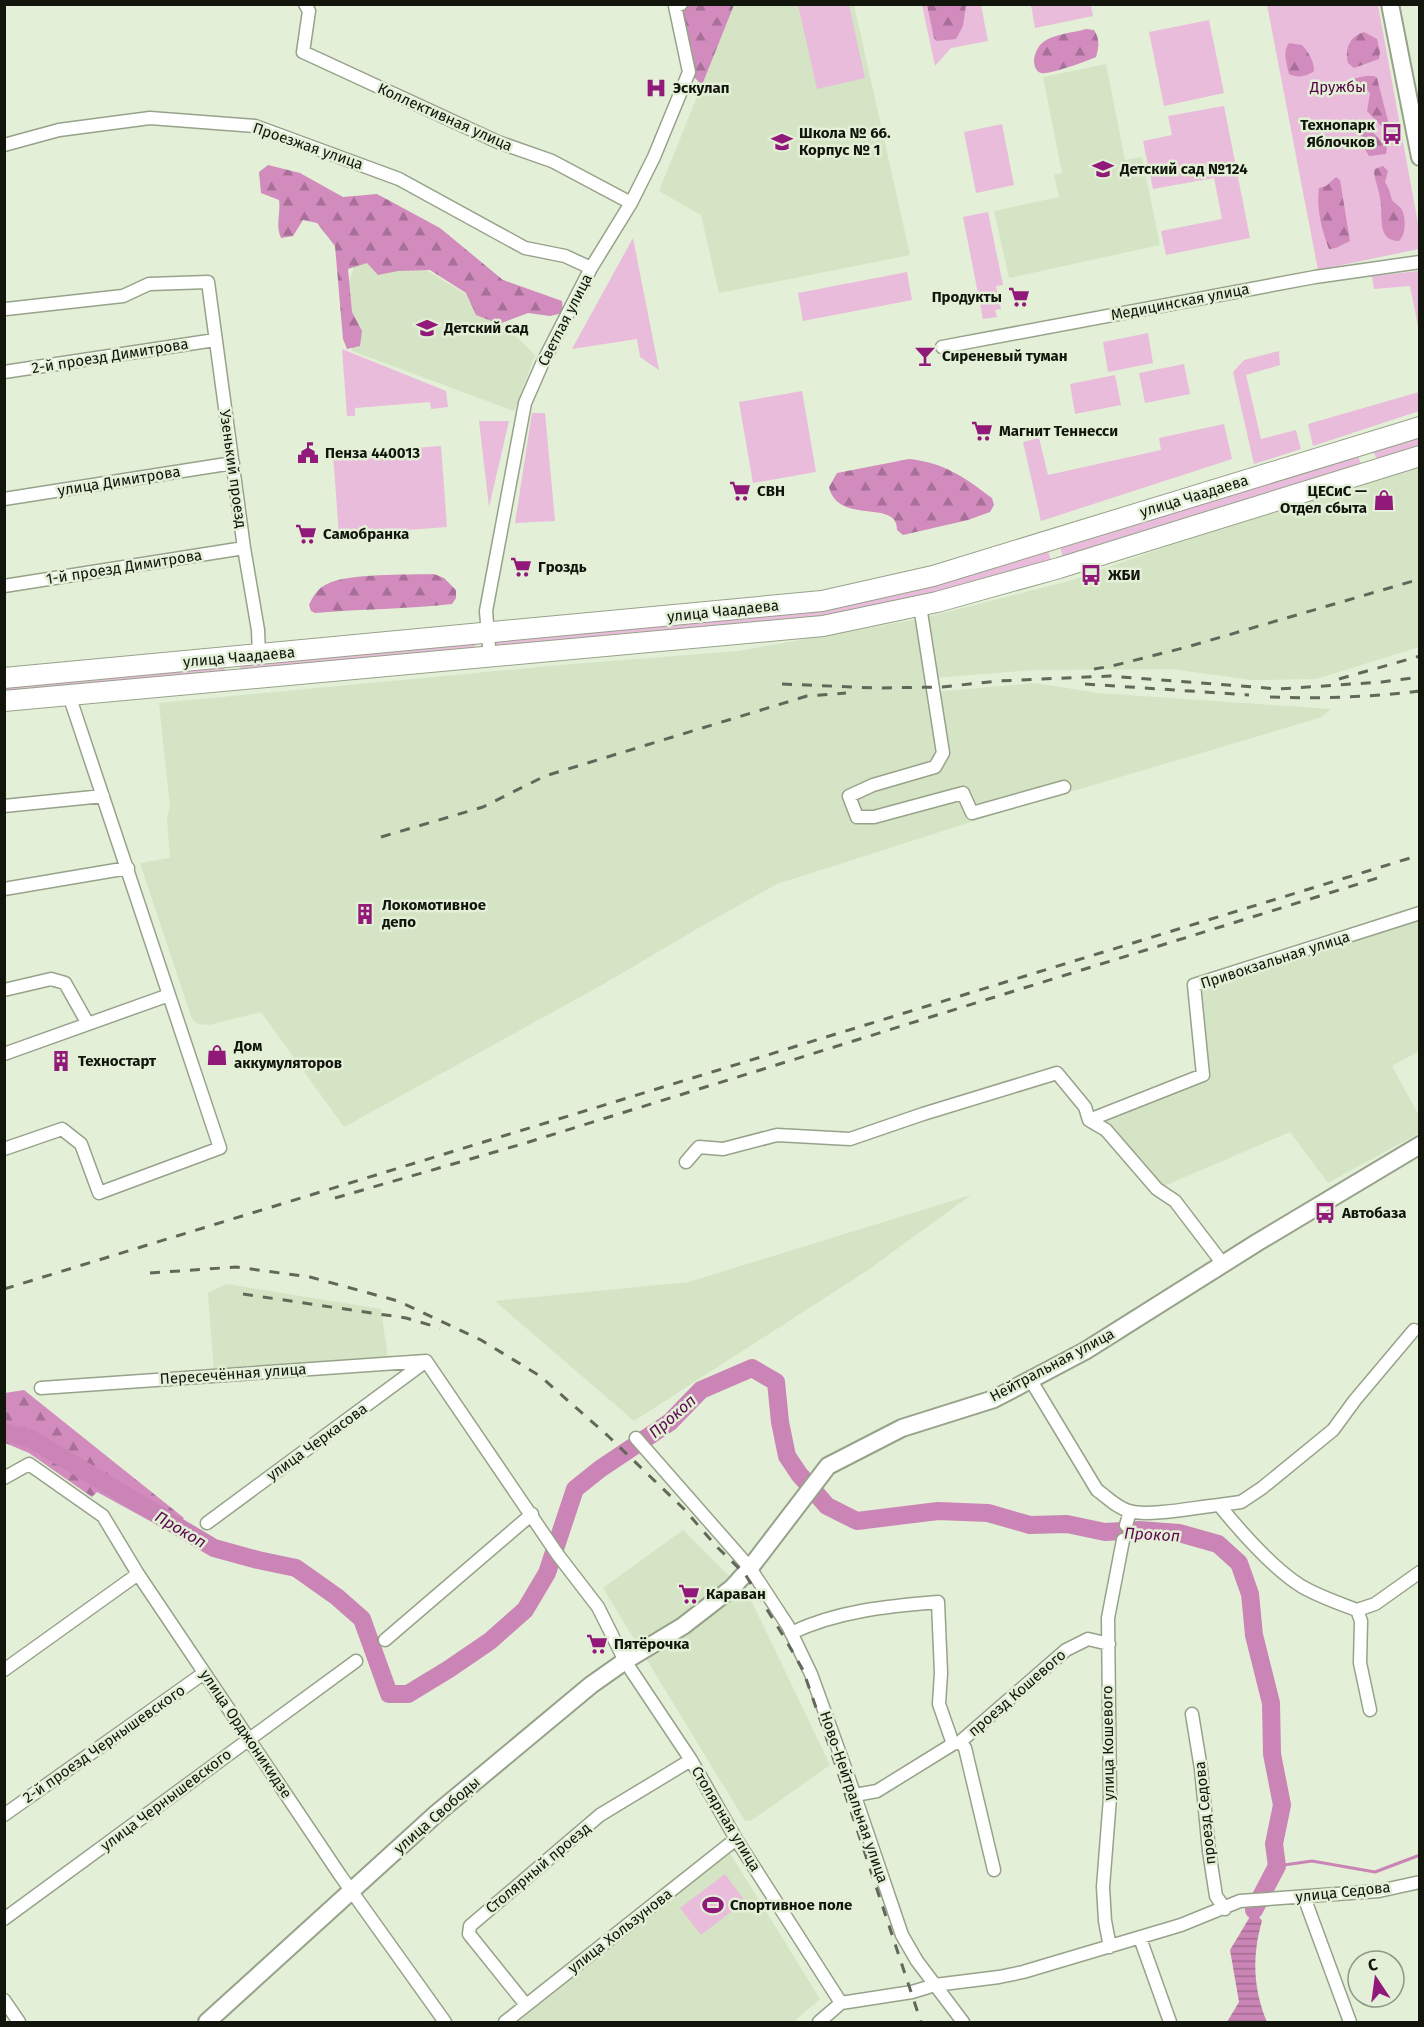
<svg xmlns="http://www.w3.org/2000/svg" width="1424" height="2027" viewBox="0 0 1424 2027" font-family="'Fira Sans',sans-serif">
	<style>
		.built { fill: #d5e4c4 }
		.green { fill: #e9bcdb }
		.forest { fill: url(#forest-firs) }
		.water { fill: url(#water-rules) }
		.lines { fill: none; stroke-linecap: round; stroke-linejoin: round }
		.stream { stroke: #ca85b6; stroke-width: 3 }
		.river { stroke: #ca85b6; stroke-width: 18 }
		.street-casing { stroke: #97a28a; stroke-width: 15 }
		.secondary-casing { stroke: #97a28a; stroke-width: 20 }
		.primary-casing { stroke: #97a28a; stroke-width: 22 }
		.street { stroke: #fff; stroke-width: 12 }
		.secondary { stroke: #fff; stroke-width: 16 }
		.primary { stroke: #fff; stroke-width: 20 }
		.rail { stroke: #616859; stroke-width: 3; stroke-dasharray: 10 10; stroke-linecap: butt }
		.labels { text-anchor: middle; stroke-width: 5; stroke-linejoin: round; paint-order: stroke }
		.park-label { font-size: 15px; fill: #550046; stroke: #e3efd6 }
		.poi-label { font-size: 15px; font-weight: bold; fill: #11150c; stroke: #e3efd6; text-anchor: start }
		.street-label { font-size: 15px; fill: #11150c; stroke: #e3efd6 }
		.water-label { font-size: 16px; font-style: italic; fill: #5e094e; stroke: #e3efd6 }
	</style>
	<defs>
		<pattern id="forest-firs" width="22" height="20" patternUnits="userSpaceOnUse" patternTransform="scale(1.5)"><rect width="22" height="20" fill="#d18bbd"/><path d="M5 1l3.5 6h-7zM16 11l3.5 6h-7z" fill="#a87098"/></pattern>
		<pattern id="water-rules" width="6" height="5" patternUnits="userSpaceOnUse" patternTransform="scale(1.5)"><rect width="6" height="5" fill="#ca85b6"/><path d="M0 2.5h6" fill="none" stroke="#a36c92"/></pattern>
	</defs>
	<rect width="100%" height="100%" fill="#e3efd6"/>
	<path class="built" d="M 734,5 L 854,5 L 910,255 L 719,293 L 701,215 L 659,191 Z
		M 1106,64 L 1125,160 L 1142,157 L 1160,245 L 1009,278 L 994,211 L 1059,197 L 1054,175 L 1062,173 L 1043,77 Z
		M 359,252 L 423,268 L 482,304 L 535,355 L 514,411 L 352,351 L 343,300 Z
		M 1419,463 L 1419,647 L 1316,679 L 1252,680 L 1171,669 L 1032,670 L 934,678 L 934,692 L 1035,683 L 1098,693 L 1331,709 L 1322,717 L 996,814 L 777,884 L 700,927 L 602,985 L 344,1127 L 261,1012 L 209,1025 L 198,1024 L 192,1019 L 140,863 L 170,858 L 167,817 L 170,807 L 159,703 L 561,665 L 738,651 L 924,618 L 1069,581 L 1210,531 Z
		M 1419,918 L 1419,1051 L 1392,1066 L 1419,1116 L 1419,1133 L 1328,1183 L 1290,1132 L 1157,1189 L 1089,1120 L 1203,1075 L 1194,985 Z
		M 971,1195 L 868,1270 L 634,1421 L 495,1301 L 689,1282 Z
		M 226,1284 L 381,1309 L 388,1358 L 214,1373 L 208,1293 Z
		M 683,1530 L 749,1596 L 830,1765 L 752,1820 L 745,1821 L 603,1588 Z
		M 728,1850 L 820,1999 L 793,2022 L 517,2022 Z"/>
	<path class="green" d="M 798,5 L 849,5 L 865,78 L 817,89 Z
		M 922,5 L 981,5 L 988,41 L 951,48 L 935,66 Z
		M 1031,5 L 1091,5 L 1093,16 L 1035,28 Z
		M 1267,5 L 1378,5 L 1419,229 L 1419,249 L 1318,270 Z
		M 1209,20 L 1224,93 L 1164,106 L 1149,32 Z
		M 1224,106 L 1250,238 L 1166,255 L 1161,231 L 1222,219 L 1214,178 L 1153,189 L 1143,141 L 1172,135 L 1168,116 Z
		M 1002,124 L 1014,185 L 976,193 L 964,132 Z
		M 988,212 L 1003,285 L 996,286 L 1001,309 L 995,310 L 997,317 L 983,319 L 963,217 Z
		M 633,238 L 659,370 L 640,357 L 637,339 L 572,349 Z
		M 1418,271 L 1420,277 L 1419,331 L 1410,286 L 1374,289 L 1372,276 Z
		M 907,272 L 912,300 L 803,321 L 798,293 Z
		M 1148,333 L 1153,363 L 1108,372 L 1103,342 Z
		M 342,349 L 446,391 L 448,407 L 431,409 L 430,402 L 355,408 L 355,416 L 347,416 Z
		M 1279,351 L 1280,365 L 1246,375 L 1261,439 L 1296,430 L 1301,449 L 1254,464 L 1233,372 L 1244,360 Z
		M 1184,364 L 1190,394 L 1145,403 L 1139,373 Z
		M 1115,375 L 1121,405 L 1075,414 L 1070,384 Z
		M 802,391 L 816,472 L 753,483 L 739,402 Z
		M 1419,392 L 1419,411 L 1313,446 L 1308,424 Z
		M 532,413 L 545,413 L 555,521 L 515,523 Z
		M 479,421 L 509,421 L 489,507 Z
		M 1224,424 L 1232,459 L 1041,521 L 1023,442 L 1039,438 L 1048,475 L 1161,450 L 1159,438 Z
		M 1419,434 L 1419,446 L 1377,460 L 1372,448 Z
		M 441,446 L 447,527 L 339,535 L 333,454 Z
		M 1358,456 L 1361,464 L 1063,558 L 1060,547 Z
		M 1048,550 L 1051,561 L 908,601 L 865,609 L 780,622 L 497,648 L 495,644 L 498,640 L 779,614 L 864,602 L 907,593 Z
		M 472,642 L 476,645 L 473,649 L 241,672 L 240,663 Z
		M 224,665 L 225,673 L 5,693 L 5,684 Z
		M 725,1874 L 745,1901 L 701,1935 L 680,1908 Z"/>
	<path class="forest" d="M 681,4 L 734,5 L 702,85 L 689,72 Z
		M 927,5 L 966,5 L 963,26 L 956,39 L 937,41 L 934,38 Z
		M 1086,29 L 1094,30 C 1100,39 1099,47 1096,57 C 1087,61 1049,75 1041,73 C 1036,72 1034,65 1034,61 C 1034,56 1037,48 1041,44 C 1051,34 1073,33 1086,29 Z
		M 1364,32 L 1377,39 L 1380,52 L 1379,59 L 1354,68 L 1348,63 C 1344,49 1350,36 1364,32 Z
		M 1289,43 L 1302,45 C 1309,53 1314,61 1314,71 C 1306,77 1298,78 1289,74 C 1287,64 1282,52 1289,43 Z
		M 1366,76 L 1374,76 L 1377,78 L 1388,121 L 1385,126 L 1382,127 L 1367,111 L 1370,93 L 1367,90 L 1357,90 L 1352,79 Z
		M 1365,123 L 1387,148 L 1386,154 L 1369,156 L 1361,142 L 1361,127 Z
		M 268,165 L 300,173 L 343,197 L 377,194 L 440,228 L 503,280 L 562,301 L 563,313 L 550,316 L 528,313 L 499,324 L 476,315 L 466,293 L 430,270 L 398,271 L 378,275 L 367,263 L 348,269 L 352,312 L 362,331 L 360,346 L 347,349 L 343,339 L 335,246 L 317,223 L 303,220 L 293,236 L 281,238 C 275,225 281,213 279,200 L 261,193 L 259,172 Z
		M 1383,166 L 1388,171 L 1385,182 C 1389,188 1390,193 1392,200 C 1395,204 1400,206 1402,210 C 1406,218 1406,235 1399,241 C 1379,241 1382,221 1381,207 C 1381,196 1376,184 1374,173 L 1375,169 Z
		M 1336,177 L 1340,180 L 1350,241 L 1336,248 L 1329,249 C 1322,230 1316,209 1319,188 L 1326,186 Z
		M 909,459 C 945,463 964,477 992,498 L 994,505 L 990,512 L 968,520 L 903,535 L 897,530 C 898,498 838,526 829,487 L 837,473 Z
		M 434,574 L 444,578 L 456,590 L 456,598 L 452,604 C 407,609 361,609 315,613 L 311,611 L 309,605 C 313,596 318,588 327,584 C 348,573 408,575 434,574 Z
		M 24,1390 L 184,1518 L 170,1532 L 97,1492 L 92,1497 L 29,1453 L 5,1443 L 5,1393 Z"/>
	<path class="water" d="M 1254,1910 L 1262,1921 C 1252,1955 1253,1989 1267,2022 L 1227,2022 L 1239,2002 L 1230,1950 Z"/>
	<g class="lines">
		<path class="stream" d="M 1277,1866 L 1312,1861 L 1375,1872 L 1420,1855"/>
		<path class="river" d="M 4,1432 L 31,1439 L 214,1548 L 258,1560 L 296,1568 L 337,1597 L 362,1619 L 389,1694 L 408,1694 L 449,1669 L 490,1641 L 525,1610 L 547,1573 L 575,1489 L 600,1469 L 670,1422 L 701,1390 L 752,1368 L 776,1382 L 780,1422 L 787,1456 L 799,1474 L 827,1506 L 857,1521 L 938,1511 L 988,1513 L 1030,1525 L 1067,1524 L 1105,1532 L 1139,1530 L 1179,1533 L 1218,1544 L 1239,1563 L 1250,1594 L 1254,1635 L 1271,1703 L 1272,1754 L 1282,1805 L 1274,1844 L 1277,1866 L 1254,1910"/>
		<defs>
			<path id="street" d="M 305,4 L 309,11 L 303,52 L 498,142 L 552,161 L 631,203
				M 4,145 L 59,130 L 150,118 L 255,126 L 399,179 L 525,248 L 565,256 L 591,268
				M 6,309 L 123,296 L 149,284 L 208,282 L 244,548 L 258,630 L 259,655
				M 942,347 L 1315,277 L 1420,262
				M 4,372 L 215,340
				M 4,499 L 233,463
				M 4,586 L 244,548
				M 920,606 L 943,753 L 935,767 L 873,785 L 849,796 L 857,817 L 874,817 L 963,793 L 972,813 L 1064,787
				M 490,658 L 486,611 L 525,403 L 542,364 L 591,268 L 631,203 L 654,157 L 689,72 L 675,6 L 681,4
				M 4,806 L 103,796
				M 4,889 L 128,868
				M 4,990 L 51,979 L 65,983 L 88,1024
				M 4,1054 L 169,995
				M 1089,1120 L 1203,1075 L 1194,985 L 1420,913
				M 4,1149 L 62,1129 L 81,1144 L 99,1193 L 220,1148 L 69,695
				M 686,1162 L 699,1147 L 723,1149 L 777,1135 L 850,1139 L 923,1114 L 1057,1073 L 1085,1107 L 1089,1120 L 1106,1130 L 1157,1189 L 1175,1201 L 1223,1264
				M 426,1361 L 558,1555 L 598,1607 L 625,1661 L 691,1760 L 736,1839 L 841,2003 L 912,1992 L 935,1985 L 999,1977 L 1023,1972 L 1181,1925 L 1240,1901 L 1379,1891 L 1420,1882
				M 1030,1379 L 1097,1490 C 1107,1497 1117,1508 1129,1511 C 1149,1517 1197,1507 1219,1505 C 1241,1532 1271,1567 1301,1586 C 1318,1596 1338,1603 1357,1610 L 1361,1621 L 1360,1663 L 1370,1710
				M 41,1388 L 426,1361
				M 636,1438 L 750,1568 L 788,1626 L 811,1674 L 848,1776 L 902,1935 L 917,1961 L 963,2022
				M 4,1478 L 29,1464 L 103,1516 L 138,1574 L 340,1875 L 445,2022
				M 1219,1505 L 1241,1502 L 1262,1488 L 1333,1430 L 1355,1400 L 1414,1330
				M 207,1523 L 425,1362
				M 1126,1525 L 1130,1512
				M 1357,1610 L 1375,1604 L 1420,1572
				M 791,1633 C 837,1611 888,1606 938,1602 L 941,1673 L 939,1704 L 953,1744
				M 385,1640 L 532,1514
				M 4,1670 L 138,1574
				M 1192,1714 L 1201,1769 L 1209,1851 L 1216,1896 L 1225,1909
				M 960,1742 L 965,1748 L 994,1870
				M 855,1795 L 877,1791 L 953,1744 L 960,1742 L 1066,1650 L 1088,1639 L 1109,1644
				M 4,1815 L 204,1673
				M 1304,1897 L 1350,2022
				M 4,1919 L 356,1661
				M 1140,1938 L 1170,2022
				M 1110,1947 L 1105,1921 L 1103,1887 L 1110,1798 L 1108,1618 L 1123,1540
				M 4,2000 L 19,2022
				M 526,2005 L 469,1934 L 470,1926 L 600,1815 L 691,1760
				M 505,2022 L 736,1839
				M 819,2022 L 841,2003"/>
			<path id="secondary" d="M 1390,4 L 1420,157
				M 207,2022 L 436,1814 L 591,1685 L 625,1661 L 683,1626 L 732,1588 L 750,1568 L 828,1466 L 902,1428 L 994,1399 L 1085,1351 L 1258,1242 L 1420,1145"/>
			<path id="primary" d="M 4,678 L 822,601 L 933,576 L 1420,427
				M 4,701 L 823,626 L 937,602 L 1059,568 L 1420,456"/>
		</defs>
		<use href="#street" class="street-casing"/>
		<use href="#secondary" class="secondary-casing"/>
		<use href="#primary" class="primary-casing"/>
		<use href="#street" class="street"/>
		<use href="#secondary" class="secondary"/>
		<use href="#primary" class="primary"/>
		<path class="rail" d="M 1094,669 L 1112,666 L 1187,647 L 1420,579
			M 1339,679 L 1420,656
			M 782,684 L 876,688 L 942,687 L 998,681 L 1110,676 L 1279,689 L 1382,682 L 1420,677
			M 1085,684 L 1249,695
			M 1270,697 C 1321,699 1370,697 1420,691
			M 381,837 L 483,807 L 545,776 L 807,696 L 846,693
			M 335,1198 L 519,1145 L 1384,876
			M 150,1273 L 236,1267 L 310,1277 L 398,1301 L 481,1340 L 540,1376 L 607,1435 L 684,1509 L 717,1547 L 745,1574 L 784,1637 L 803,1670 L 830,1748 L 921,2022
			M 4,1289 L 1420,855
			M 243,1294 L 406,1318 L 440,1328"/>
	</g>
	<defs>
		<symbol id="hospital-bare" viewBox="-9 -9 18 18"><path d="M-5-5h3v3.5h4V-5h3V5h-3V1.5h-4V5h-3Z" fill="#901979" stroke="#e3efd6" stroke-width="2.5" paint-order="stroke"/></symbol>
		<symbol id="bus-bare" viewBox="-9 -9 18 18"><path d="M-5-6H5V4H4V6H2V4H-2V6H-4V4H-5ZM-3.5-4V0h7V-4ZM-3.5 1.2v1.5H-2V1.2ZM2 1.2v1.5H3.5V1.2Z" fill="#901979" stroke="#e3efd6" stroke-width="2.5" paint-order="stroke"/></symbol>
		<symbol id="school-bare" viewBox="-9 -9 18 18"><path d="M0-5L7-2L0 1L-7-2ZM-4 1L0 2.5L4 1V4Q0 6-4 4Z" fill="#901979" stroke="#e3efd6" stroke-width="2.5" paint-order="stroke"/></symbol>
		<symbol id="supermarket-bare" viewBox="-9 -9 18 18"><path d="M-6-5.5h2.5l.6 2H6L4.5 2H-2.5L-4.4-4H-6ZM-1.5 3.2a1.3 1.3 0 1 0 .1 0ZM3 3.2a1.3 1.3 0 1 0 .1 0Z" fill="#901979" stroke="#e3efd6" stroke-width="2.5" paint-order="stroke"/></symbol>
		<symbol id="bar-bare" viewBox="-9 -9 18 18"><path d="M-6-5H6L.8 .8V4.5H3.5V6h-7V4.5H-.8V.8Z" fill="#901979" stroke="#e3efd6" stroke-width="2.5" paint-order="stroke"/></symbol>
		<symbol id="civic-bare" viewBox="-9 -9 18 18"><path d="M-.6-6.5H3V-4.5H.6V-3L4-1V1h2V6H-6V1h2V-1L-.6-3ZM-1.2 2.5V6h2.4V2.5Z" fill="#901979" stroke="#e3efd6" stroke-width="2.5" paint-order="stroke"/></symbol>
		<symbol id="shop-bare" viewBox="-9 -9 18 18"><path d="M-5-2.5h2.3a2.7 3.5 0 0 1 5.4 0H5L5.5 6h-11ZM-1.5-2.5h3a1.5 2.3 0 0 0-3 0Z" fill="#901979" stroke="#e3efd6" stroke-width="2.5" paint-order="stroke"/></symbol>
		<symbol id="building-bare" viewBox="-9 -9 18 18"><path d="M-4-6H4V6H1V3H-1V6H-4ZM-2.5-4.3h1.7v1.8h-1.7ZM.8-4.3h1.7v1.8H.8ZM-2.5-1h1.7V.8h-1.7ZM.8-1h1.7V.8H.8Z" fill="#901979" stroke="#e3efd6" stroke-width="2.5" paint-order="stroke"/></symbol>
		<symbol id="stadium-bare" viewBox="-9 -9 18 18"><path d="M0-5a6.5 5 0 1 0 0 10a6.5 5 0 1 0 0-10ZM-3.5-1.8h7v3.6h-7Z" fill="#901979" stroke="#e3efd6" stroke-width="2.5" paint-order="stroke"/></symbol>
	</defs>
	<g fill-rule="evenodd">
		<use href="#hospital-bare" x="641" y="73" width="30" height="30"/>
		<use href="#bus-bare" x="1377" y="119" width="30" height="30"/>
		<use href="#school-bare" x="767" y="127" width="30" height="30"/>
		<use href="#school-bare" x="1088" y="154" width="30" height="30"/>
		<use href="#supermarket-bare" x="1004" y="282" width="30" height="30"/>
		<use href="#school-bare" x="412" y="313" width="30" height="30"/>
		<use href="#bar-bare" x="910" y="341" width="30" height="30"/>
		<use href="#supermarket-bare" x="967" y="416" width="30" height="30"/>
		<use href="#civic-bare" x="293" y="438" width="30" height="30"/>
		<use href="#supermarket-bare" x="725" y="476" width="30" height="30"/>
		<use href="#shop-bare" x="1369" y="485" width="30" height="30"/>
		<use href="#supermarket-bare" x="291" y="519" width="30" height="30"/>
		<use href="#supermarket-bare" x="506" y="552" width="30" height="30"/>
		<use href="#bus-bare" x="1076" y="560" width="30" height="30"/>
		<use href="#building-bare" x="350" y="899" width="30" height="30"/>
		<use href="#shop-bare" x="202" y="1040" width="30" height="30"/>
		<use href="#building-bare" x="46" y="1046" width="30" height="30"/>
		<use href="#bus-bare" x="1310" y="1198" width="30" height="30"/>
		<use href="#supermarket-bare" x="674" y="1579" width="30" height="30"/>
		<use href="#supermarket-bare" x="582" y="1629" width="30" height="30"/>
		<use href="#stadium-bare" x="698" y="1890" width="30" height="30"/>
	</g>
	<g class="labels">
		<g class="park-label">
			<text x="1338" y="92">Дружбы</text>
		</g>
		<g class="poi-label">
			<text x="673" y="93">Эскулап</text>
			<text x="1375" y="130" text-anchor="end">Технопарк<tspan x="1375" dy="17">Яблочков</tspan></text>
			<text x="799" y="138">Школа № 66.<tspan x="799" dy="17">Корпус № 1</tspan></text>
			<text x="1120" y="174">Детский сад №124</text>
			<text x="1002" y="302" text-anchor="end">Продукты</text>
			<text x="444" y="333">Детский сад</text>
			<text x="942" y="361">Сиреневый туман</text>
			<text x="999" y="436">Магнит Теннесси</text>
			<text x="325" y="458">Пенза 440013</text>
			<text x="757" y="496">СВН</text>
			<text x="1367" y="496" text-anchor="end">ЦЕСиС —<tspan x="1367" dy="17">Отдел сбыта</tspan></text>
			<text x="323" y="539">Самобранка</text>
			<text x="538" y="572">Гроздь</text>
			<text x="1108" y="580">ЖБИ</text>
			<text x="382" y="910">Локомотивное<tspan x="382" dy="17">депо</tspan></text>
			<text x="234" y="1051">Дом<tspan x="234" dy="17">аккумуляторов</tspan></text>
			<text x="78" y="1066">Техностарт</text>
			<text x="1342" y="1218">Автобаза</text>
			<text x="706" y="1599">Караван</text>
			<text x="614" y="1649">Пятёрочка</text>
			<text x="730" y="1910">Спортивное поле</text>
		</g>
		<g class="street-label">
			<text transform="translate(445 117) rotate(24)" y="5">Коллективная улица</text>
			<text transform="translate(308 146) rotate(19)" y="5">Проезжая улица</text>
			<text transform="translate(1180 302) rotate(-11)" y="5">Медицинская улица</text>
			<text transform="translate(565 320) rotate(-63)" y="5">Светлая улица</text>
			<text transform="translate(110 356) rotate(-9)" y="5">2-й проезд Димитрова</text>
			<text transform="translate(233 469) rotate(82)" y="5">Узенький проезд</text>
			<text transform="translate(119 481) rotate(-9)" y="5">улица Димитрова</text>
			<text transform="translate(1194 496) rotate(-17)" y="5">улица Чаадаева</text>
			<text transform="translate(124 567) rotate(-9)" y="5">1-й проезд Димитрова</text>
			<text transform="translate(723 611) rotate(-6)" y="5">улица Чаадаева</text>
			<text transform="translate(239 657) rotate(-5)" y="5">улица Чаадаева</text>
			<text transform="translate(1275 960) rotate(-18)" y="5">Привокзальная улица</text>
			<text transform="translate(1052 1365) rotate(-28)" y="5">Нейтральная улица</text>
			<text transform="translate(233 1374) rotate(-4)" y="5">Пересечённая улица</text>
			<text transform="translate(317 1442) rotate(-36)" y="5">улица Черкасова</text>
			<text transform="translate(1017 1693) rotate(-41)" y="5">проезд Кошевого</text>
			<text transform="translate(246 1734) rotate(56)" y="5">улица Орджоникидзе</text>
			<text transform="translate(1108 1743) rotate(-91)" y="5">улица Кошевого</text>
			<text transform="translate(104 1744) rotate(-35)" y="5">2-й проезд Чернышевского</text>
			<text transform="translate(854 1797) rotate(71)" y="5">Ново-Нейтральная улица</text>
			<text transform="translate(166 1800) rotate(-37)" y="5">улица Чернышевского</text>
			<text transform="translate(1205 1813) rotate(-96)" y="5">проезд Седова</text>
			<text transform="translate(437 1815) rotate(-41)" y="5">улица Свободы</text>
			<text transform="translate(726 1819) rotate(59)" y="5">Столярная улица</text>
			<text transform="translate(538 1868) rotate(-40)" y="5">Столярный проезд</text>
			<text transform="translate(1343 1892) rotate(-6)" y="5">улица Седова</text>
			<text transform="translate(620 1931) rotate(-38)" y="5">улица Хользунова</text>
		</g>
		<g class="water-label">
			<text transform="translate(672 1416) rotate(-41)" y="6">Прокоп</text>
			<text transform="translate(181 1529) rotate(31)" y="6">Прокоп</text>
			<text transform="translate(1152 1534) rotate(3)" y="6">Прокоп</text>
		</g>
	</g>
	<rect width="1424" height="2027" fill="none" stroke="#11150c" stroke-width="12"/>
	<g transform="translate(1376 1979) rotate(347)"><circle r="28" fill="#e3efd6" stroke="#8f9885" stroke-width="1.5"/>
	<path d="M0-4.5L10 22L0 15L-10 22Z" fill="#901979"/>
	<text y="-9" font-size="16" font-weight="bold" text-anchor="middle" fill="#11150c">С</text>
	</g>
</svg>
